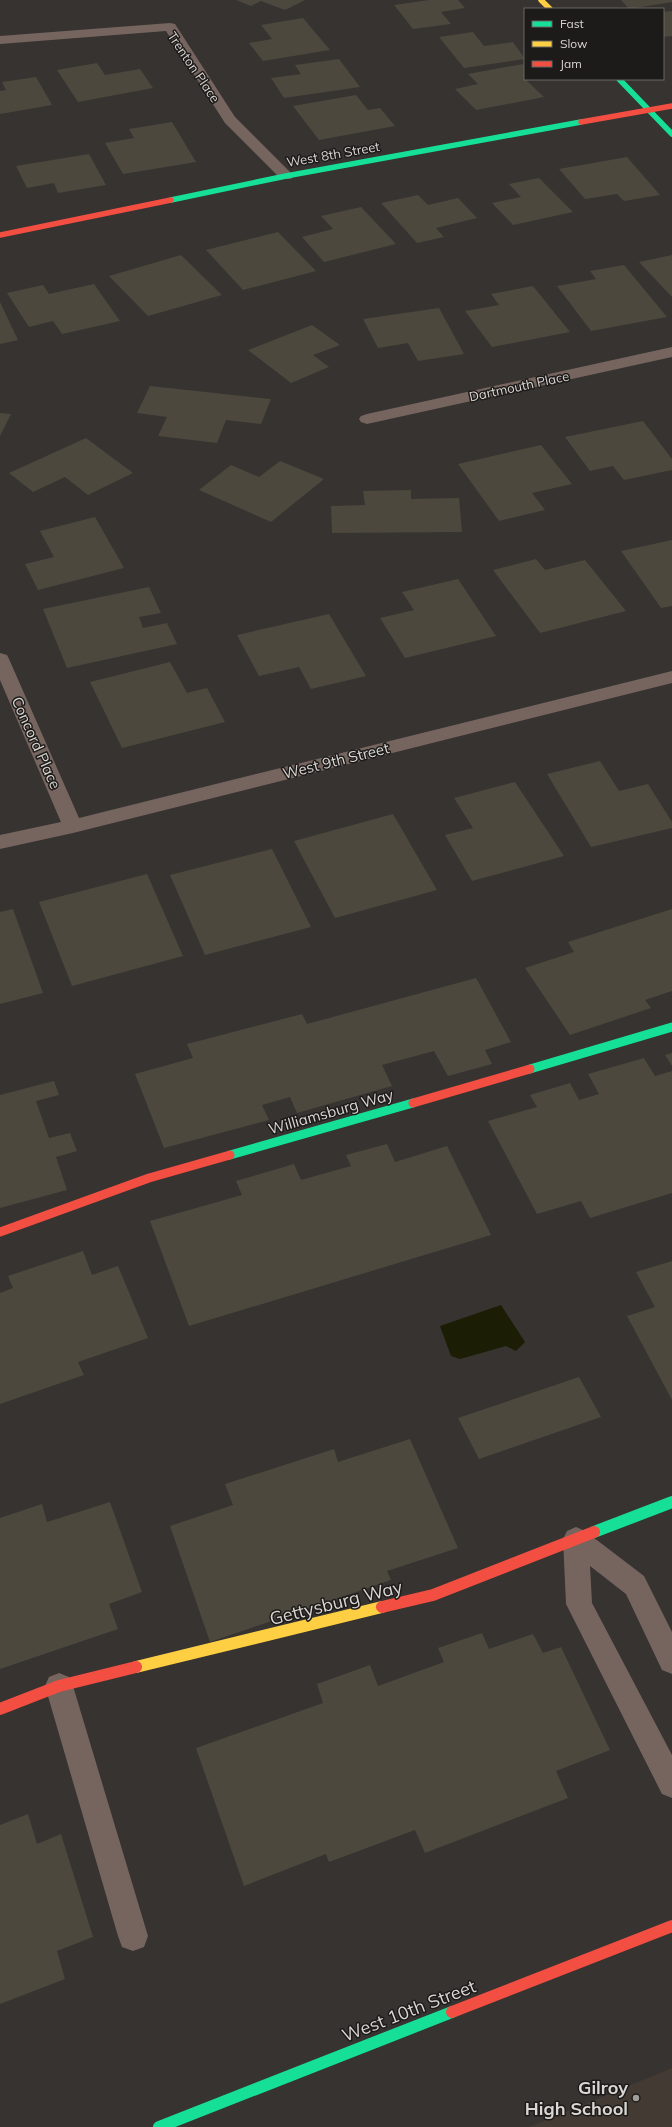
<svg xmlns="http://www.w3.org/2000/svg" width="672" height="2127" viewBox="0 0 672 2127" font-family="Mulish,sans-serif">
	<style>
		.built { fill: #433b33 }
		.water { fill: #1b1e04 }
		.building { fill: #4d483d }
		.lines { fill: none; stroke-linecap: round; stroke-linejoin: round }
		.lane { fill: #76655f; fill-rule: evenodd }
		.street { fill: #76655f; fill-rule: evenodd }
		.fast-far2 { stroke: #16e098; stroke-width: 5.5 }
		.fast-far1 { stroke: #16e098; stroke-width: 9 }
		.fast { stroke: #16e098; stroke-width: 12 }
		.slow-far1 { stroke: #ffcf43; stroke-width: 5.5 }
		.slow { stroke: #ffcf43; stroke-width: 12 }
		.jam-far2 { stroke: #f24e42; stroke-width: 5.5 }
		.jam-far1 { stroke: #f24e42; stroke-width: 9 }
		.jam { stroke: #f24e42; stroke-width: 12 }
		.poi-dot { fill: #a09d9a; stroke: #1d1b19; stroke-width: 1.5 }
		.labels { text-anchor: middle; stroke-width: 3; stroke-linejoin: round; paint-order: stroke }
		.far-street-label { font-size: 13px; fill: #d9d6d3; stroke: #1d1b19 }
		.street-label { font-size: 15px; fill: #d9d6d3; stroke: #1d1b19 }
		.near-street-label { font-size: 18px; fill: #d9d6d3; stroke: #1d1b19 }
		.near-poi-label { font-size: 18px; font-weight: bold; fill: #d9d6d3; stroke: #1d1b19; text-anchor: end }
	</style>
	<rect width="100%" height="100%" fill="#363331"/>
	<path class="built" d="M 672,2068 L 672,2127 L 529,2127 Z"/>
	<path class="water" d="M 501,1305 L 525,1342 L 516,1351 L 506,1346 L 460,1359 L 451,1356 L 440,1326 Z"/>
	<path class="building" d="M 236,0 L 305,0 L 285,10 L 261,1 L 251,6 Z
		M 429,0 L 458,0 L 465,8 L 441,12 L 451,24 L 413,29 L 394,5 Z
		M 621,0 L 672,0 L 672,2 L 629,9 Z
		M 672,11 L 672,36 L 663,37 L 663,12 Z
		M 303,18 L 330,50 L 263,61 L 249,43 L 272,39 L 261,25 Z
		M 473,32 L 484,46 L 513,42 L 525,59 L 464,68 L 439,37 Z
		M 339,59 L 360,87 L 284,98 L 271,78 L 301,74 L 295,65 Z
		M 97,63 L 105,75 L 140,69 L 153,88 L 78,102 L 57,70 Z
		M 523,64 L 525,66 L 525,79 L 532,79 L 527,81 L 544,97 L 476,110 L 455,89 L 478,84 L 468,74 Z
		M 36,77 L 52,105 L 0,114 L 0,91 L 6,90 L 2,82 Z
		M 356,95 L 368,110 L 380,108 L 395,126 L 319,140 L 293,106 Z
		M 172,122 L 196,162 L 123,174 L 105,143 L 134,138 L 129,129 Z
		M 89,154 L 106,185 L 58,193 L 54,183 L 27,188 L 16,166 Z
		M 627,157 L 660,195 L 624,201 L 617,194 L 585,199 L 559,169 Z
		M 539,178 L 573,212 L 513,225 L 492,203 L 521,197 L 509,184 Z
		M 418,195 L 428,205 L 458,198 L 477,218 L 436,228 L 444,237 L 417,243 L 381,203 Z
		M 361,207 L 396,244 L 324,262 L 302,237 L 333,229 L 321,216 Z
		M 278,232 L 316,271 L 243,290 L 206,250 Z
		M 181,255 L 222,295 L 148,316 L 109,276 Z
		M 672,255 L 672,297 L 639,262 Z
		M 624,265 L 667,317 L 591,331 L 557,286 L 596,279 L 590,271 Z
		M 94,284 L 120,321 L 62,334 L 53,321 L 29,327 L 7,293 L 43,285 L 49,294 Z
		M 533,286 L 570,332 L 492,347 L 465,311 L 499,305 L 491,294 Z
		M 0,302 L 18,340 L 0,344 Z
		M 439,308 L 464,354 L 418,361 L 408,343 L 378,348 L 363,319 Z
		M 312,325 L 340,345 L 313,355 L 329,367 L 291,383 L 248,350 Z
		M 150,386 L 271,399 L 261,424 L 226,420 L 217,443 L 158,436 L 167,417 L 137,413 Z
		M 0,413 L 11,414 L 0,436 Z
		M 643,421 L 672,459 L 672,470 L 624,480 L 613,466 L 590,471 L 565,437 Z
		M 86,438 L 133,473 L 88,495 L 65,477 L 33,492 L 9,473 Z
		M 541,445 L 572,484 L 532,493 L 545,510 L 499,521 L 458,464 Z
		M 280,461 L 324,479 L 271,522 L 199,490 L 231,465 L 259,477 Z
		M 411,490 L 411,499 L 459,498 L 462,532 L 332,533 L 331,506 L 365,505 L 363,491 Z
		M 95,517 L 124,568 L 38,590 L 25,564 L 54,557 L 40,531 Z
		M 672,540 L 672,606 L 661,608 L 621,551 Z
		M 536,559 L 545,570 L 585,560 L 626,611 L 540,633 L 493,570 Z
		M 458,579 L 496,636 L 405,658 L 380,618 L 414,610 L 402,592 Z
		M 149,587 L 161,613 L 139,617 L 143,628 L 167,623 L 177,644 L 67,668 L 43,609 Z
		M 329,614 L 366,676 L 311,689 L 299,667 L 259,676 L 237,635 Z
		M 170,662 L 187,693 L 207,688 L 225,722 L 122,748 L 90,682 Z
		M 600,761 L 619,791 L 648,784 L 672,822 L 672,828 L 591,847 L 547,774 Z
		M 515,782 L 564,856 L 472,881 L 445,835 L 473,828 L 454,798 Z
		M 393,814 L 437,890 L 335,918 L 294,841 Z
		M 272,849 L 311,927 L 205,955 L 170,875 Z
		M 147,874 L 183,956 L 72,986 L 39,902 Z
		M 13,909 L 43,993 L 0,1004 L 0,912 Z
		M 672,909 L 672,991 L 645,1000 L 651,1008 L 570,1035 L 525,968 L 574,952 L 568,942 Z
		M 476,978 L 511,1042 L 485,1050 L 492,1064 L 448,1076 L 434,1051 L 382,1065 L 392,1086 L 297,1113 L 290,1097 L 262,1105 L 269,1120 L 164,1148 L 135,1074 L 193,1058 L 187,1044 L 302,1014 L 307,1024 Z
		M 672,1053 L 672,1066 L 665,1055 Z
		M 644,1058 L 655,1076 L 672,1071 L 672,1193 L 590,1218 L 581,1201 L 537,1214 L 488,1121 L 537,1107 L 530,1095 L 570,1083 L 579,1100 L 599,1094 L 588,1074 Z
		M 54,1081 L 59,1095 L 36,1101 L 49,1138 L 70,1133 L 77,1151 L 56,1157 L 67,1190 L 0,1208 L 0,1095 Z
		M 387,1144 L 395,1162 L 447,1146 L 491,1235 L 189,1326 L 150,1221 L 242,1195 L 236,1181 L 294,1164 L 301,1180 L 351,1166 L 346,1155 Z
		M 83,1251 L 92,1275 L 118,1266 L 148,1338 L 78,1362 L 84,1375 L 0,1404 L 0,1293 L 13,1288 L 8,1276 Z
		M 672,1261 L 672,1400 L 627,1316 L 655,1307 L 636,1272 Z
		M 579,1377 L 601,1417 L 479,1459 L 458,1418 Z
		M 410,1439 L 458,1548 L 387,1571 L 391,1580 L 210,1642 L 170,1526 L 233,1505 L 225,1484 L 334,1449 L 338,1462 Z
		M 110,1502 L 142,1592 L 109,1604 L 118,1629 L 0,1669 L 0,1518 L 42,1504 L 47,1522 Z
		M 482,1633 L 489,1649 L 533,1634 L 543,1653 L 561,1647 L 610,1750 L 556,1771 L 568,1798 L 425,1853 L 415,1830 L 329,1862 L 326,1854 L 244,1886 L 196,1748 L 323,1703 L 317,1684 L 370,1665 L 378,1686 L 444,1662 L 438,1648 Z
		M 28,1814 L 37,1844 L 61,1834 L 93,1937 L 57,1951 L 65,1979 L 0,2004 L 0,1825 Z"/>
	<g class="lines">
		<path class="lane" d="M 576,1527 L 585,1531 L 644,1576 L 672,1632 L 672,1674 L 662,1670 L 626,1594 L 590,1566 L 592,1603 L 672,1755 L 672,1798 L 662,1794 L 566,1604 L 563,1539 L 567,1531 Z
			M 59,1673 L 69,1677 L 73,1686 L 148,1936 L 144,1947 L 133,1951 L 122,1947 L 118,1936 L 45,1686 L 49,1677 Z"/>
		<path class="street" d="M 170,23 L 175,24 L 235,117 L 291,173 L 293,176 L 291,179 L 281,179 L 225,123 L 166,31 L 0,44 L 0,36 Z
			M 672,347 L 672,357 L 367,424 L 361,422 L 359,419 L 361,416 L 367,414 Z
			M 0,653 L 7,655 L 9,659 L 79,818 L 672,671 L 672,683 L 73,833 L 0,849 L 0,835 L 61,822 L 0,680 Z"/>
		<path class="fast-far2" d="M 619,79 L 672,134
			M 171,200 L 286,176 L 581,122"/>
		<path class="fast-far1" d="M 530,1069 L 672,1027
			M 230,1155 L 413,1103"/>
		<path class="fast" d="M 594,1532 L 672,1502
			M 159,2127 L 452,2012"/>
		<path class="slow-far1" d="M 541,0 L 550,9"/>
		<path class="slow" d="M 136,1667 L 382,1607"/>
		<path class="jam-far2" d="M 581,122 L 672,106
			M 0,235 L 171,200"/>
		<path class="jam-far1" d="M 413,1103 L 530,1069
			M 0,1232 L 149,1178 L 230,1155"/>
		<path class="jam" d="M 382,1607 L 433,1595 L 594,1532
			M 0,1709 L 59,1686 L 136,1667
			M 452,2012 L 672,1926"/>
	</g>
	<circle class="poi-dot" cx="636" cy="2098" r="4"/>
	<g class="labels">
		<g class="far-street-label">
			<text transform="translate(194 67) rotate(56)" y="5">Trenton Place</text>
			<text transform="translate(333 154) rotate(-10)" y="5">West 8th Street</text>
			<text transform="translate(519 386) rotate(-12)" y="5">Dartmouth Place</text>
		</g>
		<g class="street-label">
			<text transform="translate(36 743) rotate(66)" y="5">Concord Place</text>
			<text transform="translate(336 761) rotate(-14)" y="5">West 9th Street</text>
			<text transform="translate(331 1112) rotate(-16)" y="5">Williamsburg Way</text>
		</g>
		<g class="near-street-label">
			<text transform="translate(336 1603) rotate(-14)" y="6">Gettysburg Way</text>
			<text transform="translate(409 2011) rotate(-21)" y="6">West 10th Street</text>
		</g>
		<g class="near-poi-label">
			<text x="628" y="2094">Gilroy<tspan x="628" dy="21">High School</tspan></text>
		</g>
	</g>
	<rect x="524" y="8" width="140" height="72" fill="#1d1b19" stroke="#686663"/>
	<rect x="532" y="21" width="20" height="6" fill="#16e098" stroke="#686663"/>
	<text x="560" y="28" font-size="12" fill="#d9d6d3">Fast</text>
	<rect x="532" y="41" width="20" height="6" fill="#ffcf43" stroke="#686663"/>
	<text x="560" y="48" font-size="12" fill="#d9d6d3">Slow</text>
	<rect x="532" y="61" width="20" height="6" fill="#f24e42" stroke="#686663"/>
	<text x="560" y="68" font-size="12" fill="#d9d6d3">Jam</text>
</svg>
